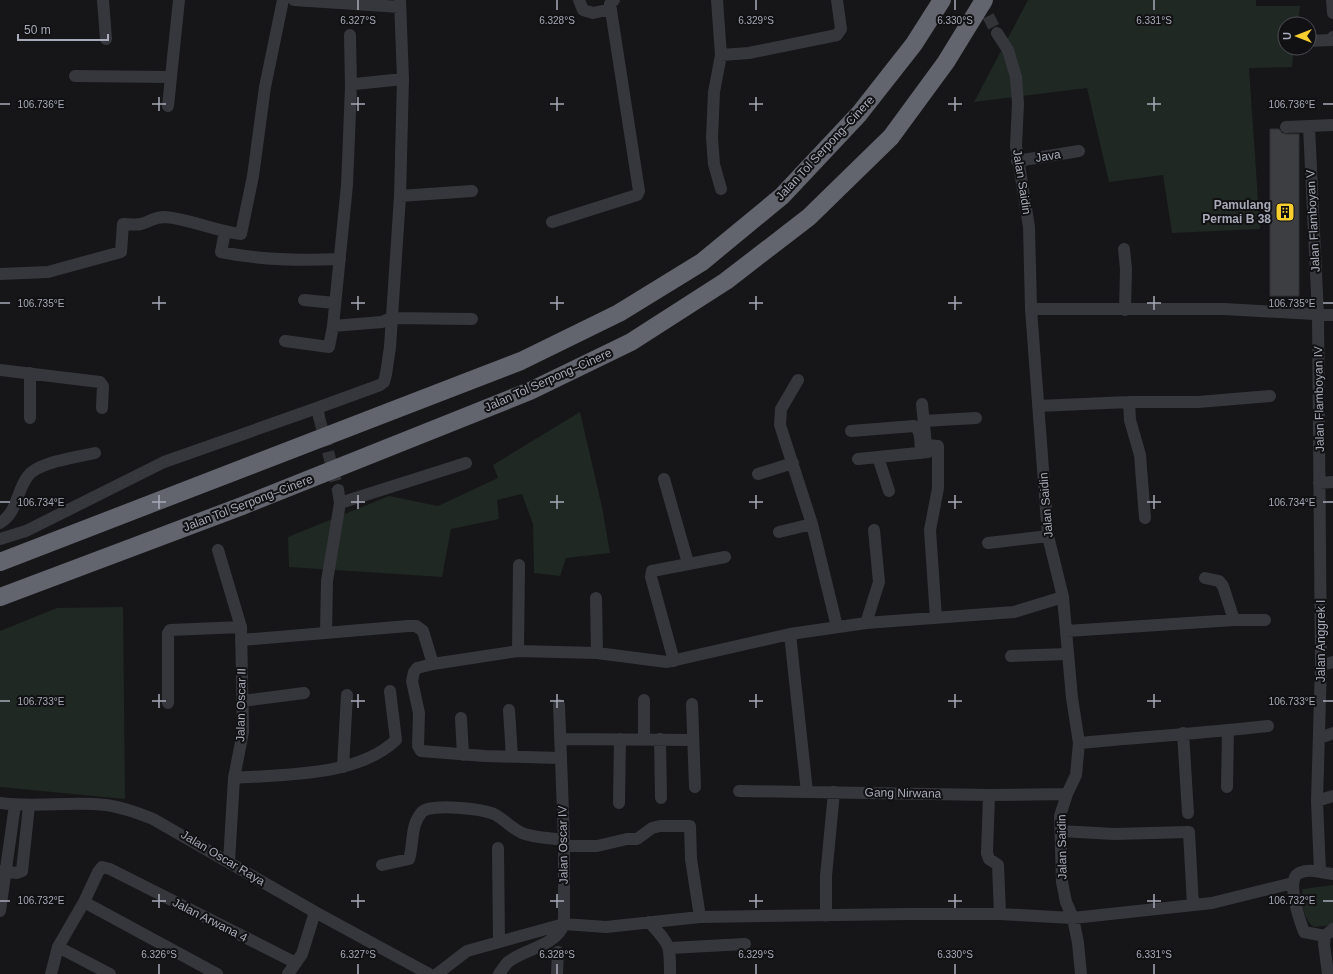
<svg xmlns="http://www.w3.org/2000/svg" width="1333" height="974" viewBox="0 0 1333 974" font-family="Arial,sans-serif">
	<style>
		.green { fill: #1f2822 }
		.building { fill: #3d3e42; stroke: #303034 }
		.lines { fill: none; stroke-linecap: round; stroke-linejoin: round }
		.minor-tunnel { stroke: #333438; stroke-width: 12; stroke-dasharray: 12 6; stroke-linecap: butt }
		.minor { stroke: #36373d; stroke-width: 12 }
		.highway { stroke: #62646e; stroke-width: 18 }
		.ticks { fill: none; stroke: #a7aab8; stroke-width: 1.5 }
		.labels { text-anchor: middle; stroke-width: 4; stroke-linejoin: round; paint-order: stroke }
		.street-label { font-size: 12px; fill: #a7aab8; stroke: #111113 }
		.poi-label { font-size: 12px; font-weight: bold; fill: #a7aab8; stroke: #111113; text-anchor: end }
		.ticks-label { font-size: 10px; text-anchor: middle; fill: #a7aab8; stroke: #111113; stroke-width: 4; stroke-linejoin: round; paint-order: stroke }
	</style>
	<rect width="100%" height="100%" fill="#161618"/>
	<path class="green" d="M 1028,0 L 1256,0 L 1256,6 L 1300,6 L 1298,24 L 1285,24 L 1285,48 L 1294,48 L 1292,67 L 1249,68 L 1260,229 L 1172,233 L 1163,175 L 1109,182 L 1087,88 L 974,102 Z
		M 580,412 L 602,507 L 610,553 L 566,558 L 560,576 L 534,573 L 533,524 L 522,494 L 497,500 L 499,519 L 451,529 L 442,577 L 289,567 L 288,537 L 389,496 L 438,506 L 498,478 L 493,465 Z
		M 123,607 L 125,799 L 0,787 L 0,631 L 57,608 Z
		M 1333,885 L 1333,925 L 1314,927 C 1304,920 1299,900 1303,889 Z"/>
	<path class="building" d="M 1270,129 L 1279,129 L 1282,133 L 1286,134 L 1299,134 L 1299,296 L 1270,296 Z"/>
	<g class="lines">
		<path class="minor-tunnel" d="M 980,0 L 997,33
			M 319,417 L 338,490"/>
		<path class="minor" d="M 103,0 L 106,39
			M 294,0 L 400,7
			M 579,0 L 583,10 L 593,13 L 611,9
			M 717,0 L 721,55 L 714,92 L 712,138 L 714,164 L 721,189
			M 1332,0 L 1333,13
			M 997,33 L 1008,50 L 1016,77 L 1018,104 L 1016,146 L 1029,227 L 1031,309 L 1048,536 L 1063,597 L 1072,698 L 1079,743 L 1076,775 L 1067,794 L 1060,816 L 1062,882 L 1066,902 L 1073,918 L 1078,943 L 1081,974
			M 350,35 L 351,87
			M 1309,41 L 1331,40 L 1333,37
			M 721,55 L 749,53 L 837,35 L 841,29 L 837,0
			M 75,76 L 170,77
			M 403,79 L 355,84 L 351,87 L 347,185 L 333,326 L 382,322 L 391,318 L 472,319
			M 168,106 L 179,0
			M 1286,127 L 1333,125
			M 1309,127 L 1318,315 L 1321,665 L 1317,801 L 1320,871
			M 1017,161 L 1079,151
			M 400,196 L 472,191
			M 552,222 L 637,195 L 639,191 L 610,4 L 614,0
			M 225,232 L 221,252 C 260,260 299,261 340,259
			M 1124,249 L 1126,269 L 1125,310
			M 0,274 L 48,272 L 121,252 L 123,224 C 128,224 136,225 141,224 C 152,221 153,217 165,217 C 191,219 213,231 241,234 L 253,176 L 265,87 L 283,0
			M 304,300 L 335,303
			M 1031,309 L 1224,309 L 1333,315
			M 285,341 L 329,347 L 333,326
			M 0,370 L 100,382 L 103,386 L 102,408
			M 30,373 L 30,418
			M 798,380 L 781,409 L 780,425 L 812,524 L 837,627
			M 1129,402 L 1130,420 L 1140,455 L 1145,518
			M 922,404 L 926,445 L 938,446 L 938,488 L 930,530 L 936,618
			M 1038,406 L 1129,402 L 1198,402 L 1270,396
			M 319,417 L 317,408 L 380,385 L 384,382 L 386,374 L 390,347 L 400,196 L 403,79 L 400,0
			M 924,421 L 976,418
			M 851,431 L 914,426 C 922,430 920,444 921,453
			M 878,457 L 889,491
			M 858,459 L 928,452
			M 758,474 L 793,463
			M 664,479 L 688,563
			M 1319,483 L 1333,482
			M 340,503 L 466,463
			M 0,523 C 18,512 16,491 28,476 C 38,462 79,457 95,453
			M 779,532 L 812,524
			M 0,539 L 26,531 L 164,462 L 317,408
			M 988,543 L 1048,536
			M 218,550 L 241,627 L 243,732 L 234,778 L 229,862
			M 1205,578 L 1219,581 L 1223,586 L 1234,620
			M 596,598 L 597,653
			M 866,623 L 879,582 L 874,530
			M 1067,631 L 1234,620 L 1265,620
			M 326,632 L 327,581 L 340,503 L 338,490
			M 790,634 L 807,792
			M 241,640 L 408,626 L 416,626 L 423,631 L 433,664
			M 518,651 L 519,565
			M 1011,656 L 1068,654
			M 674,661 L 651,577 L 652,571 L 725,557
			M 1321,665 L 1333,662
			M 644,700 L 644,739
			M 243,701 L 304,693
			M 168,703 L 168,633 L 170,630 L 241,627
			M 692,704 L 695,787
			M 509,710 L 512,757
			M 461,718 L 463,755
			M 1183,733 L 1188,813
			M 1320,738 L 1333,733
			M 560,739 L 693,740
			M 660,739 L 661,798
			M 1079,743 C 1142,737 1205,733 1268,726
			M 560,758 L 485,756 L 421,751 L 418,746 L 419,713 L 412,681 L 414,672 L 417,668 L 433,664 L 518,651 L 597,653 L 667,662 L 790,634 L 866,623 L 1014,612 L 1063,597
			M 343,767 L 347,695
			M 234,778 C 284,774 357,777 396,740 L 390,691
			M 1227,787 L 1228,731
			M 739,791 L 989,795 L 1067,794
			M 989,795 L 987,853 L 989,859 L 998,865 L 1000,914
			M 1317,801 L 1333,796
			M 0,803 C 35,808 70,801 106,805 C 122,807 138,813 153,819 L 315,912 L 429,974
			M 619,803 L 620,739
			M 1061,831 L 1114,834 L 1189,832 L 1193,905
			M 564,846 L 597,846 L 627,839 L 637,839 L 652,828 L 660,826 L 690,826 L 691,859 L 700,917
			M 498,848 L 499,942
			M 382,865 L 409,859 C 414,844 410,825 422,812 C 431,803 482,809 494,814 C 504,819 511,828 522,833 C 534,838 551,838 564,840
			M 0,871 L 17,873 L 22,871 L 29,806
			M 84,902 L 217,974
			M 0,911 L 15,805
			M 826,916 L 826,876 L 834,792
			M 649,922 C 670,945 670,943 670,974
			M 1325,936 L 1304,932 C 1300,921 1285,880 1299,873 C 1310,868 1322,873 1333,874
			M 58,947 L 110,974
			M 670,948 L 745,944
			M 51,974 L 58,947 L 84,902 L 98,872 L 102,867 L 110,869 L 296,963
			M 288,974 L 302,954 L 315,912
			M 437,974 L 467,951 L 564,924 L 606,927 L 700,917 L 908,914 L 1000,914 L 1073,918 L 1212,903 L 1293,883
			M 499,974 C 502,970 505,965 508,962 C 526,948 555,947 564,924 L 564,840 L 559,705
			M 557,974 L 558,952
			M 1328,974 L 1324,944 L 1325,936 L 1333,929"/>
		<path class="highway" d="M 0,562 L 521,361 L 619,313 L 702,262 L 782,196 L 859,114 L 914,44 L 942,0
			M 0,597 L 242,506 L 530,391 L 631,342 L 726,281 L 809,217 L 891,137 L 946,62 L 984,0"/>
	</g>
	<path class="ticks" d="M 358,0 L 358,10M 557,0 L 557,10M 756,0 L 756,10M 955,0 L 955,10M 1154,0 L 1154,10M 159,97 L 159,111M 358,97 L 358,111M 557,97 L 557,111M 756,97 L 756,111M 955,97 L 955,111M 1154,97 L 1154,111M 0,104 L 10,104M 152,104 L 166,104M 351,104 L 365,104M 550,104 L 564,104M 749,104 L 763,104M 948,104 L 962,104M 1147,104 L 1161,104M 1323,104 L 1333,104M 159,296 L 159,310M 358,296 L 358,310M 557,296 L 557,310M 756,296 L 756,310M 955,296 L 955,310M 1154,296 L 1154,310M 0,303 L 10,303M 152,303 L 166,303M 351,303 L 365,303M 550,303 L 564,303M 749,303 L 763,303M 948,303 L 962,303M 1147,303 L 1161,303M 1323,303 L 1333,303M 159,495 L 159,509M 358,495 L 358,509M 557,495 L 557,509M 756,495 L 756,509M 955,495 L 955,509M 1154,495 L 1154,509M 0,502 L 10,502M 152,502 L 166,502M 351,502 L 365,502M 550,502 L 564,502M 749,502 L 763,502M 948,502 L 962,502M 1147,502 L 1161,502M 1323,502 L 1333,502M 159,694 L 159,708M 358,694 L 358,708M 557,694 L 557,708M 756,694 L 756,708M 955,694 L 955,708M 1154,694 L 1154,708M 0,701 L 10,701M 152,701 L 166,701M 351,701 L 365,701M 550,701 L 564,701M 749,701 L 763,701M 948,701 L 962,701M 1147,701 L 1161,701M 1323,701 L 1333,701M 159,894 L 159,908M 358,894 L 358,908M 557,894 L 557,908M 756,894 L 756,908M 955,894 L 955,908M 1154,894 L 1154,908M 0,901 L 10,901M 152,901 L 166,901M 351,901 L 365,901M 550,901 L 564,901M 749,901 L 763,901M 948,901 L 962,901M 1147,901 L 1161,901M 1323,901 L 1333,901M 159,964 L 159,974M 358,964 L 358,974M 557,964 L 557,974M 756,964 L 756,974M 955,964 L 955,974M 1154,964 L 1154,974"/>
	<defs>
		<symbol id="building-square" viewBox="-11 -11 22 22"><rect x="-9" y="-9" width="18" height="18" rx="4" fill="#f7cf2e" stroke="#111113"/><path d="M-4-6H4V6H1V3H-1V6H-4ZM-2.5-4.3h1.7v1.8h-1.7ZM.8-4.3h1.7v1.8H.8ZM-2.5-1h1.7V.8h-1.7ZM.8-1h1.7V.8H.8Z" fill="#111"/></symbol>
	</defs>
	<g fill-rule="evenodd">
		<use href="#building-square" x="1274" y="201" width="22" height="22"/>
	</g>
	<g class="labels">
		<g class="street-label">
			<text transform="translate(825 148) rotate(-47)" y="4">Jalan Tol Serpong–Cinere</text>
			<text transform="translate(1048 156) rotate(-9)" y="4">Java</text>
			<text transform="translate(1022 182) rotate(81)" y="4">Jalan Saidin</text>
			<text transform="translate(1313 221) rotate(-93)" y="4">Jalan Flamboyan V</text>
			<text transform="translate(548 380) rotate(-24)" y="4">Jalan Tol Serpong–Cinere</text>
			<text transform="translate(1319 399) rotate(-91)" y="4">Jalan Flamboyan IV</text>
			<text transform="translate(248 503) rotate(-21)" y="4">Jalan Tol Serpong–Cinere</text>
			<text transform="translate(1046 505) rotate(-95)" y="4">Jalan Saidin</text>
			<text transform="translate(1321 641) rotate(-90)" y="4">Jalan Anggrek I</text>
			<text transform="translate(241 705) rotate(-89)" y="4">Jalan Oscar II</text>
			<text transform="translate(903 793) rotate(1)" y="4">Gang Nirwana</text>
			<text transform="translate(563 845) rotate(-91)" y="4">Jalan Oscar IV</text>
			<text transform="translate(1062 847) rotate(-91)" y="4">Jalan Saidin</text>
			<text transform="translate(223 858) rotate(31)" y="4">Jalan Oscar Raya</text>
			<text transform="translate(210 920) rotate(27)" y="4">Jalan Arwana 4</text>
		</g>
		<g class="poi-label">
			<text x="1271" y="209">Pamulang<tspan x="1271" dy="14">Permai B 38</tspan></text>
		</g>
	</g>
	<g class="ticks-label">
		<text x="358" y="24">6.327°S</text>
		<text x="557" y="24">6.328°S</text>
		<text x="756" y="24">6.329°S</text>
		<text x="955" y="24">6.330°S</text>
		<text x="1154" y="24">6.331°S</text>
		<text x="1292" y="108">106.736°E</text>
		<text x="41" y="108">106.736°E</text>
		<text x="1292" y="307">106.735°E</text>
		<text x="41" y="307">106.735°E</text>
		<text x="1292" y="506">106.734°E</text>
		<text x="41" y="506">106.734°E</text>
		<text x="1292" y="705">106.733°E</text>
		<text x="41" y="705">106.733°E</text>
		<text x="1292" y="904">106.732°E</text>
		<text x="41" y="904">106.732°E</text>
		<text x="159" y="958">6.326°S</text>
		<text x="358" y="958">6.327°S</text>
		<text x="557" y="958">6.328°S</text>
		<text x="756" y="958">6.329°S</text>
		<text x="955" y="958">6.330°S</text>
		<text x="1154" y="958">6.331°S</text>
	</g>
	<g transform="translate(1297 36) rotate(270)"><circle r="19" fill="#111113" stroke="#4d4e55"/>
	<path d="M0-3L7 15L0 10L-7 15Z" fill="#f7cf2e"/>
	<text y="-6" font-size="11" font-weight="bold" text-anchor="middle" fill="#a7aab8">U</text>
	</g>
	<path d="M18 34v6h90v-6" fill="none" stroke="#a7aab8" stroke-width="2"/>
	<text x="24" y="34" font-size="12" fill="#a7aab8" stroke="#111113" stroke-width="3" paint-order="stroke">50 m</text>
</svg>
